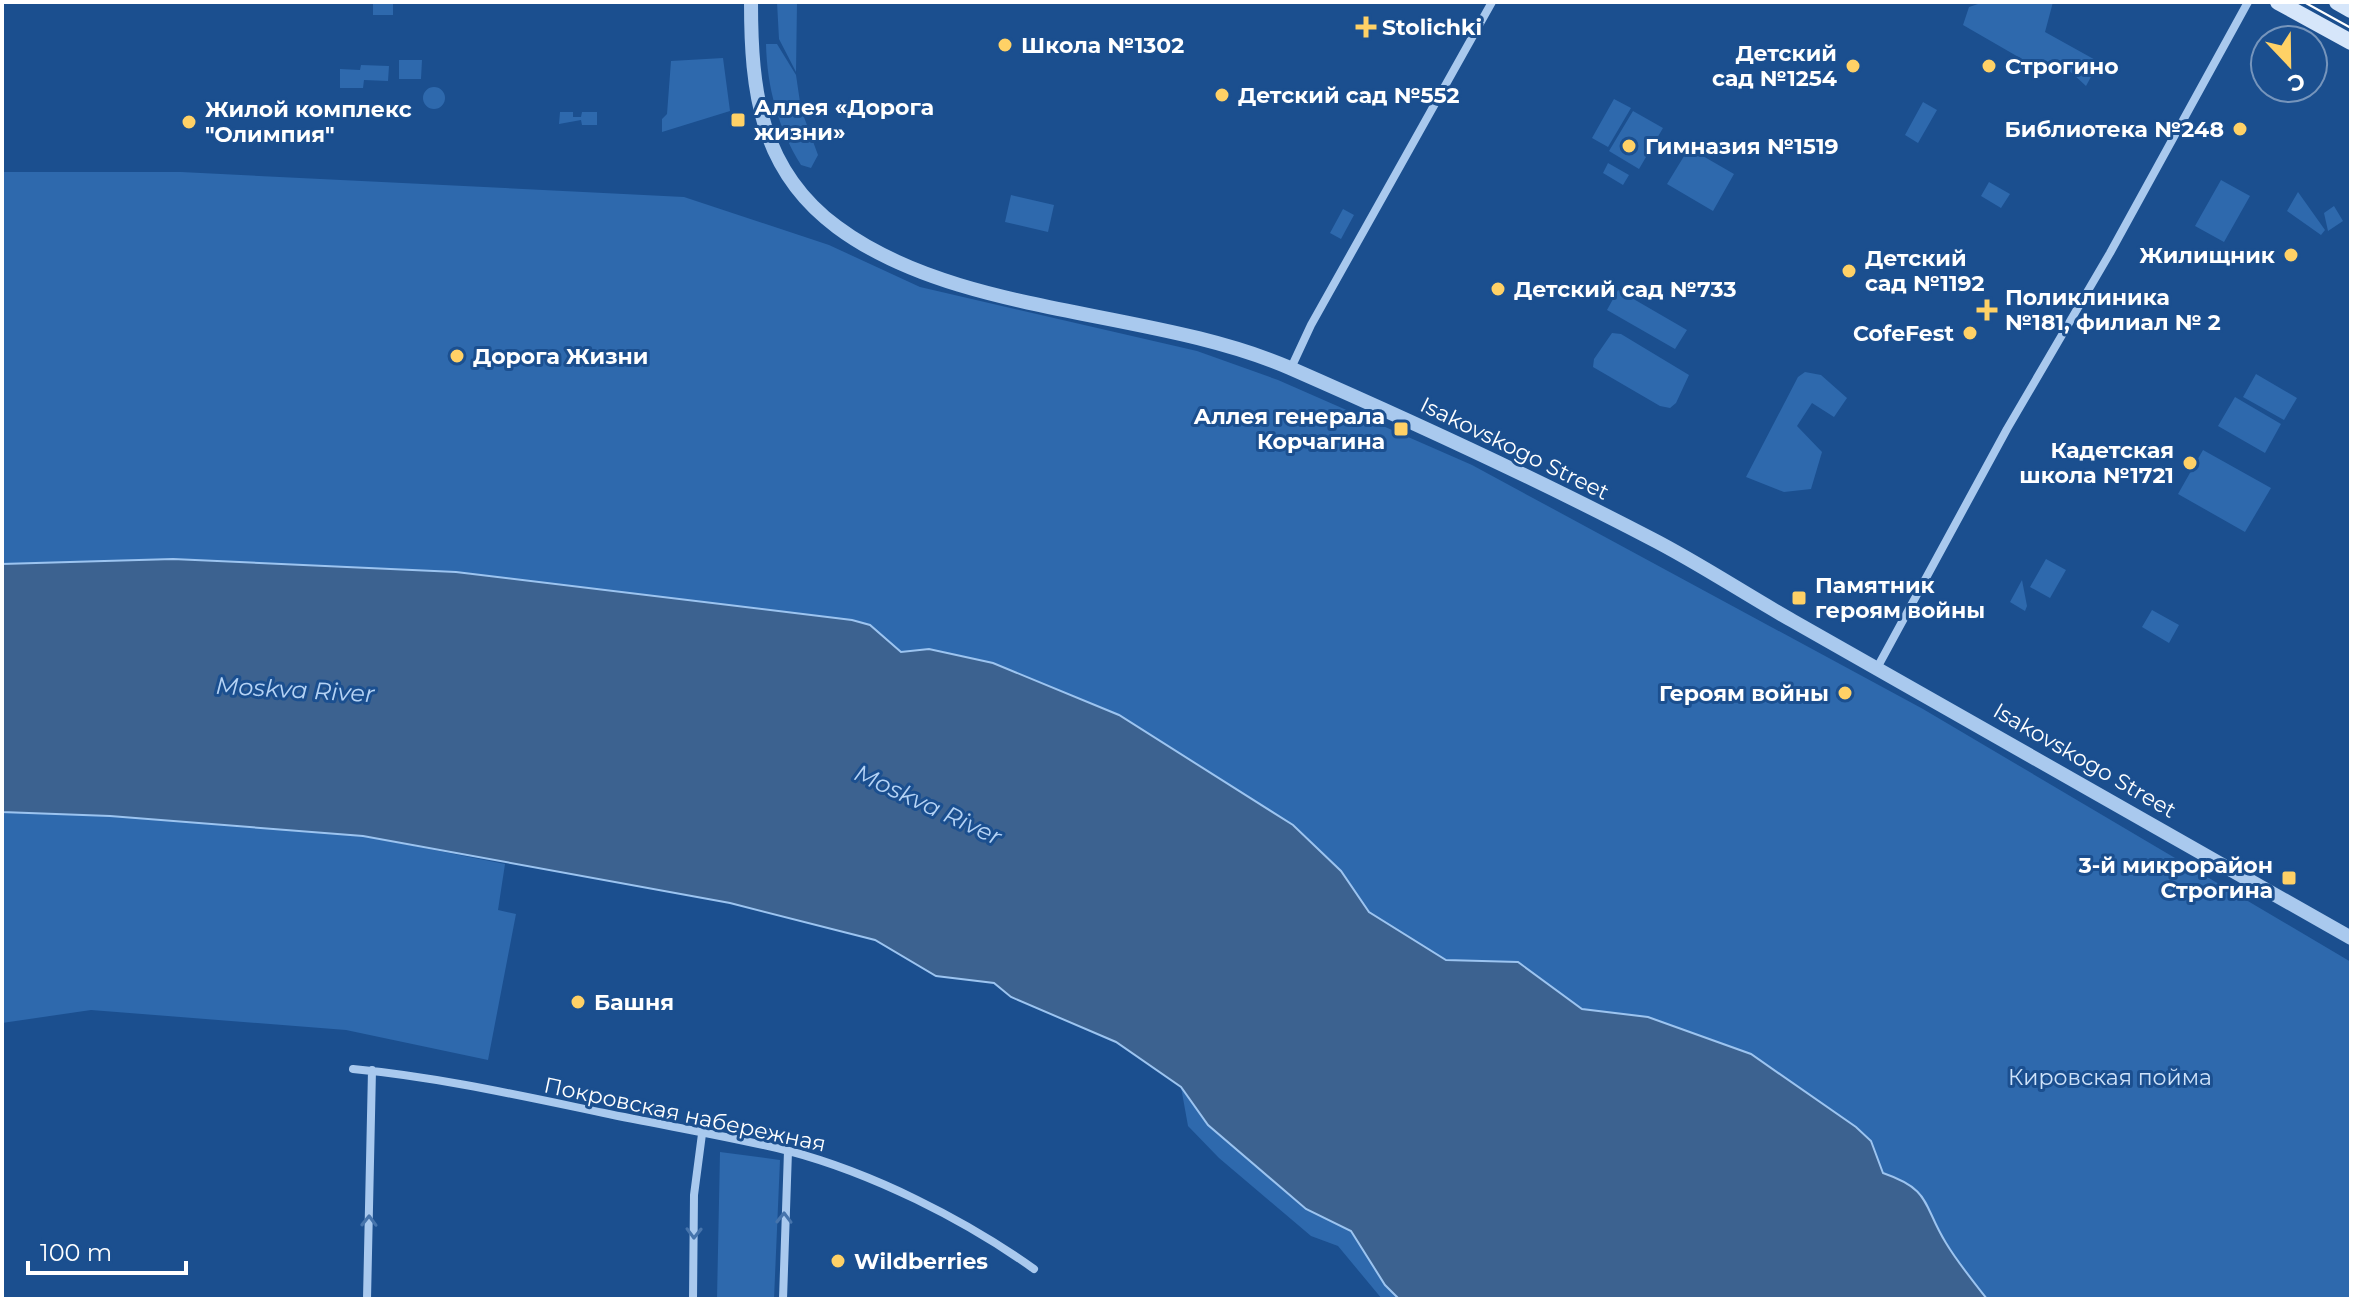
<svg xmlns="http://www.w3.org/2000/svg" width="2353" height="1301" viewBox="0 0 2353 1301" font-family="Montserrat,sans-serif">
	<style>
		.green { fill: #2e69ad }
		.water { fill: #3c6290; stroke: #9cc4f0; stroke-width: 2 }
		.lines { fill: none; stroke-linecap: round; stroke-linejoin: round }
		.minor { stroke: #a9c9ee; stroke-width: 8 }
		.tertiary { stroke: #a9c9ee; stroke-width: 14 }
		.secondary { stroke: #d6e6fa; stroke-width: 16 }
		.tram { stroke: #fff; stroke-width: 2 }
		.oneway { stroke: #4674ac }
		.poi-dot { fill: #ffd166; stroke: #1b4f8f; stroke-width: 3 }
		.labels { text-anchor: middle; stroke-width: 6; stroke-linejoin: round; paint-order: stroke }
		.poi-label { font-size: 22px; font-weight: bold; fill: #fff; stroke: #1b4f8f; text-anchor: start }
		.street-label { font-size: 22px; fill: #fff; stroke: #1b4f8f }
		.park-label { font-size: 22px; fill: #cfe3fa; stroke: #1b4f8f }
		.water-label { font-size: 24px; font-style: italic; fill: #b5d3f5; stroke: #1b4f8f }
	</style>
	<rect width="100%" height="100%" fill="#1b4f8f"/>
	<path class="green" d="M 373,2 L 393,2 L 393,15 L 373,15 Z
		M 777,2 L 797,2 L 796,72 L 779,39 Z
		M 1984,2 L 2053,2 L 2045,32 L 2099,62 L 2086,86 L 2072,73 L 2051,62 L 2041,70 L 1963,25 L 1969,7 Z
		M 766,44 L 777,44 L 796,75 L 801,109 L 818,155 L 811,168 L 801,165 C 778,128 767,87 766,44 Z
		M 723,58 L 730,111 L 662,132 L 662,119 L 667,114 L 671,61 Z
		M 399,60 L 422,60 L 421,79 L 399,79 Z
		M 361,65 L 389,66 L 388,81 L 364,80 L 363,88 L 340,88 L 340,69 L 360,70 Z
		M423 98a11 11 0 1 1 22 0a11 11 0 1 1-22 0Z
		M 1614,99 L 1631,108 L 1608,147 L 1592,138 Z
		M 1923,102 L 1937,110 L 1918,143 L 1905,135 Z
		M 1633,111 L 1663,128 L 1639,169 L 1609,151 Z
		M 560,112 L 573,112 L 573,117 L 581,117 L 582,112 L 597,112 L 597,125 L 582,125 L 581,120 L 559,124 Z
		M 1689,148 L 1734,174 L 1713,211 L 1667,184 Z
		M 1608,163 L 1629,175 L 1623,185 L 1603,173 Z
		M 2,172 L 181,172 L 684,197 L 829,245 L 920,287 L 1197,351 L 1278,380 L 1472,465 L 1923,709 L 2351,962 L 2351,1299 L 1987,1299 C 1973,1281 1958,1263 1946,1243 C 1923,1205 1932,1190 1883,1173 L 1871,1141 L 1856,1127 L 1751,1055 L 1648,1017 L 1582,1009 L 1518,962 L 1446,960 L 1369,912 L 1341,871 L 1293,825 L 1119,715 L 929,649 L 901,652 L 870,625 L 456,572 L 173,559 L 2,564 Z
		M 2221,180 L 2250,196 L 2224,242 L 2195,226 Z
		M 1989,182 L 2010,194 L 2001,208 L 1981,196 Z
		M 2298,192 L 2325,230 L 2321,235 L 2287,211 Z
		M 1011,195 L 1054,205 L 1048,232 L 1005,222 Z
		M 2334,206 L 2343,221 L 2328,231 L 2324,213 Z
		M 1343,209 L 1354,215 L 1341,239 L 1330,233 Z
		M 1618,290 L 1687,330 L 1675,349 L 1607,310 Z
		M 1612,333 L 1621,334 L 1689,375 L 1676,403 L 1670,408 L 1660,406 L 1593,367 L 1594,359 Z
		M 1805,372 L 1821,375 L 1847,398 L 1834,417 L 1812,403 L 1797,426 L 1822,452 L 1811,489 L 1784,492 L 1746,477 L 1798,377 Z
		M 2256,374 L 2297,398 L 2284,420 L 2243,397 Z
		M 2235,397 L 2281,424 L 2265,453 L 2218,426 Z
		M 2203,450 L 2271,488 L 2245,532 L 2178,494 Z
		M 2046,559 L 2066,570 L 2050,598 L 2030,587 Z
		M 2022,580 L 2027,606 L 2025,611 L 2010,602 Z
		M 2152,610 L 2179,625 L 2169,643 L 2142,627 Z
		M 2,812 L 110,816 L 363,836 L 505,864 L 498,910 L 516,914 L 488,1060 L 346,1030 L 91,1010 L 2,1023 Z
		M 1181,1087 L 1208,1125 L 1306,1209 L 1351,1231 L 1385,1285 L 1399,1299 L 1382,1299 L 1338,1246 L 1311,1236 L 1219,1158 L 1188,1126 Z
		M 720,1152 L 780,1160 L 774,1299 L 717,1299 Z"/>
	<path class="water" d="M 173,559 L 456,572 L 852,620 L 870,625 L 901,652 L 929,649 L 993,663 L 1119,715 L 1293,825 L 1341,871 L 1369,912 L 1446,960 L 1518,962 L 1582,1009 L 1648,1017 L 1751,1054 L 1856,1127 L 1871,1141 L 1883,1173 C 1932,1190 1922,1204 1946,1243 C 1958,1263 1973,1281 1987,1299 L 1399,1299 L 1385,1285 L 1351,1231 L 1306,1209 L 1208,1125 L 1181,1087 L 1116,1042 L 1011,997 L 994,983 L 936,976 L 875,940 L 730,903 L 363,836 L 110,816 L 2,812 L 2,564 Z"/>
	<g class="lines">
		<path class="minor" d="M 1291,368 L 1311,325 L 1492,2
			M 1877,668 L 2007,429 L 2110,253 L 2248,2
			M 353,1069 C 438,1077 522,1096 604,1113 C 666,1126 728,1136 789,1151 C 872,1173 964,1219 1034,1269
			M 367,1299 L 372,1070
			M 693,1299 L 694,1195 L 702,1134
			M 783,1299 L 788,1151"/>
		<path class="tertiary" d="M 751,2 C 751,91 760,170 837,227 C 958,317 1152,308 1290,368 C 1411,421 1533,477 1650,538 C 1699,563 1745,594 1793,621 C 1979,726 2165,831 2351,938"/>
		<path class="secondary" d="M 2278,2 L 2351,42
			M 2337,2 L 2351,10"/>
		<path class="tram" d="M 2304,2 L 2351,28"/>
	</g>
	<defs><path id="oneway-chevron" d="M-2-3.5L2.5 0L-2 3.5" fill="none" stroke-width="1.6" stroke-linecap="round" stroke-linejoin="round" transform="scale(2)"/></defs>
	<g class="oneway">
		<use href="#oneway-chevron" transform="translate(784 1218) rotate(-89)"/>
		<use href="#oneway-chevron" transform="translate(369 1221) rotate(-89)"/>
		<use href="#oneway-chevron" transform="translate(694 1233) rotate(91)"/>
	</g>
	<g class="poi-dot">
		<path d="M1362 15h8v8h8v8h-8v8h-8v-8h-8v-8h8z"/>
		<circle cx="1005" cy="45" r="8"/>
		<circle cx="1853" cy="66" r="8"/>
		<circle cx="1989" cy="66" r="8"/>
		<circle cx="1222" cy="95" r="8"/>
		<rect x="730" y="112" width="16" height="16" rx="4"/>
		<circle cx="189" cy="122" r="8"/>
		<circle cx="2240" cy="129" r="8"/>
		<circle cx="1629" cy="146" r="8"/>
		<circle cx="2291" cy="255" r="8"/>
		<circle cx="1849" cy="271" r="8"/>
		<circle cx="1498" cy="289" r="8"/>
		<path d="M1983 298h8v8h8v8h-8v8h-8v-8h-8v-8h8z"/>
		<circle cx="1970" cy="333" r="8"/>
		<circle cx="457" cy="356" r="8"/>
		<rect x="1393" y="421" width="16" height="16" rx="4"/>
		<circle cx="2190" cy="463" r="8"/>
		<rect x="1791" y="590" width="16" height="16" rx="4"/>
		<circle cx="1845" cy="693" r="8"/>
		<rect x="2281" y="870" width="16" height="16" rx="4"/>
		<circle cx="578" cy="1002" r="8"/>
		<circle cx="838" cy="1261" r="8"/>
	</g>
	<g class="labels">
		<g class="poi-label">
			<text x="1382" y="35">Stolichki</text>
			<text x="1021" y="53">Школа №1302</text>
			<text x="1837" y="61" text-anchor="end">Детский<tspan x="1837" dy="25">сад №1254</tspan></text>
			<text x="2005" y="74">Строгино</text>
			<text x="1238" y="103">Детский сад №552</text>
			<text x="754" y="115">Аллея «Дорога<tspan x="754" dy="25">жизни»</tspan></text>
			<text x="205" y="117">Жилой комплекс<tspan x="205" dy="25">"Олимпия"</tspan></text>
			<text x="2224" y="137" text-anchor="end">Библиотека №248</text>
			<text x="1645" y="154">Гимназия №1519</text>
			<text x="2275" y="263" text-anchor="end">Жилищник</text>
			<text x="1865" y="266">Детский<tspan x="1865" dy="25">сад №1192</tspan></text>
			<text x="1514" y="297">Детский сад №733</text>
			<text x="2005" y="305">Поликлиника<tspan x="2005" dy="25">№181, филиал № 2</tspan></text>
			<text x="1954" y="341" text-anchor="end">CofeFest</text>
			<text x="473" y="364">Дорога Жизни</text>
			<text x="1385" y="424" text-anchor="end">Аллея генерала<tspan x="1385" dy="25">Корчагина</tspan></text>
			<text x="2174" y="458" text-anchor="end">Кадетская<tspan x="2174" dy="25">школа №1721</tspan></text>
			<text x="1815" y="593">Памятник<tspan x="1815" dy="25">героям войны</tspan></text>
			<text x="1829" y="701" text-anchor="end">Героям войны</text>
			<text x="2273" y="873" text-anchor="end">3-й микрорайон<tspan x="2273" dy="25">Строгина</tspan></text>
			<text x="594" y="1010">Башня</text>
			<text x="854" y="1269">Wildberries</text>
		</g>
		<g class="street-label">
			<text transform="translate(1515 448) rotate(26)" y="8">Isakovskogo Street</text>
			<text transform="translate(2085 760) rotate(30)" y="8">Isakovskogo Street</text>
			<text transform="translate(685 1114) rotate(12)" y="8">Покровская набережная</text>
		</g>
		<g class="park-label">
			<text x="2110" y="1085">Кировская пойма</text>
		</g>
		<g class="water-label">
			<text transform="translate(295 690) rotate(3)" y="8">Moskva River</text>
			<text transform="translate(928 805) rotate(25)" y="8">Moskva River</text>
		</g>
	</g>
	<rect width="2353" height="1301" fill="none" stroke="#ffffff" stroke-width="8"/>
	<g transform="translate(2289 64) rotate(158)"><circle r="38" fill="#1b4f8f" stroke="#7695bc" stroke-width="2"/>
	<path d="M0-6L14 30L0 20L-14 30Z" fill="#ffd166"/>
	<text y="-12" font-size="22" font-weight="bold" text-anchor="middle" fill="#ffffff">С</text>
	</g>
	<path d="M28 1261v12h158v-12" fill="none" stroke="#ffffff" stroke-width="4"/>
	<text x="40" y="1261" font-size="24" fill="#ffffff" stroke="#1b4f8f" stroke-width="6" paint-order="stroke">100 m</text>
</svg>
